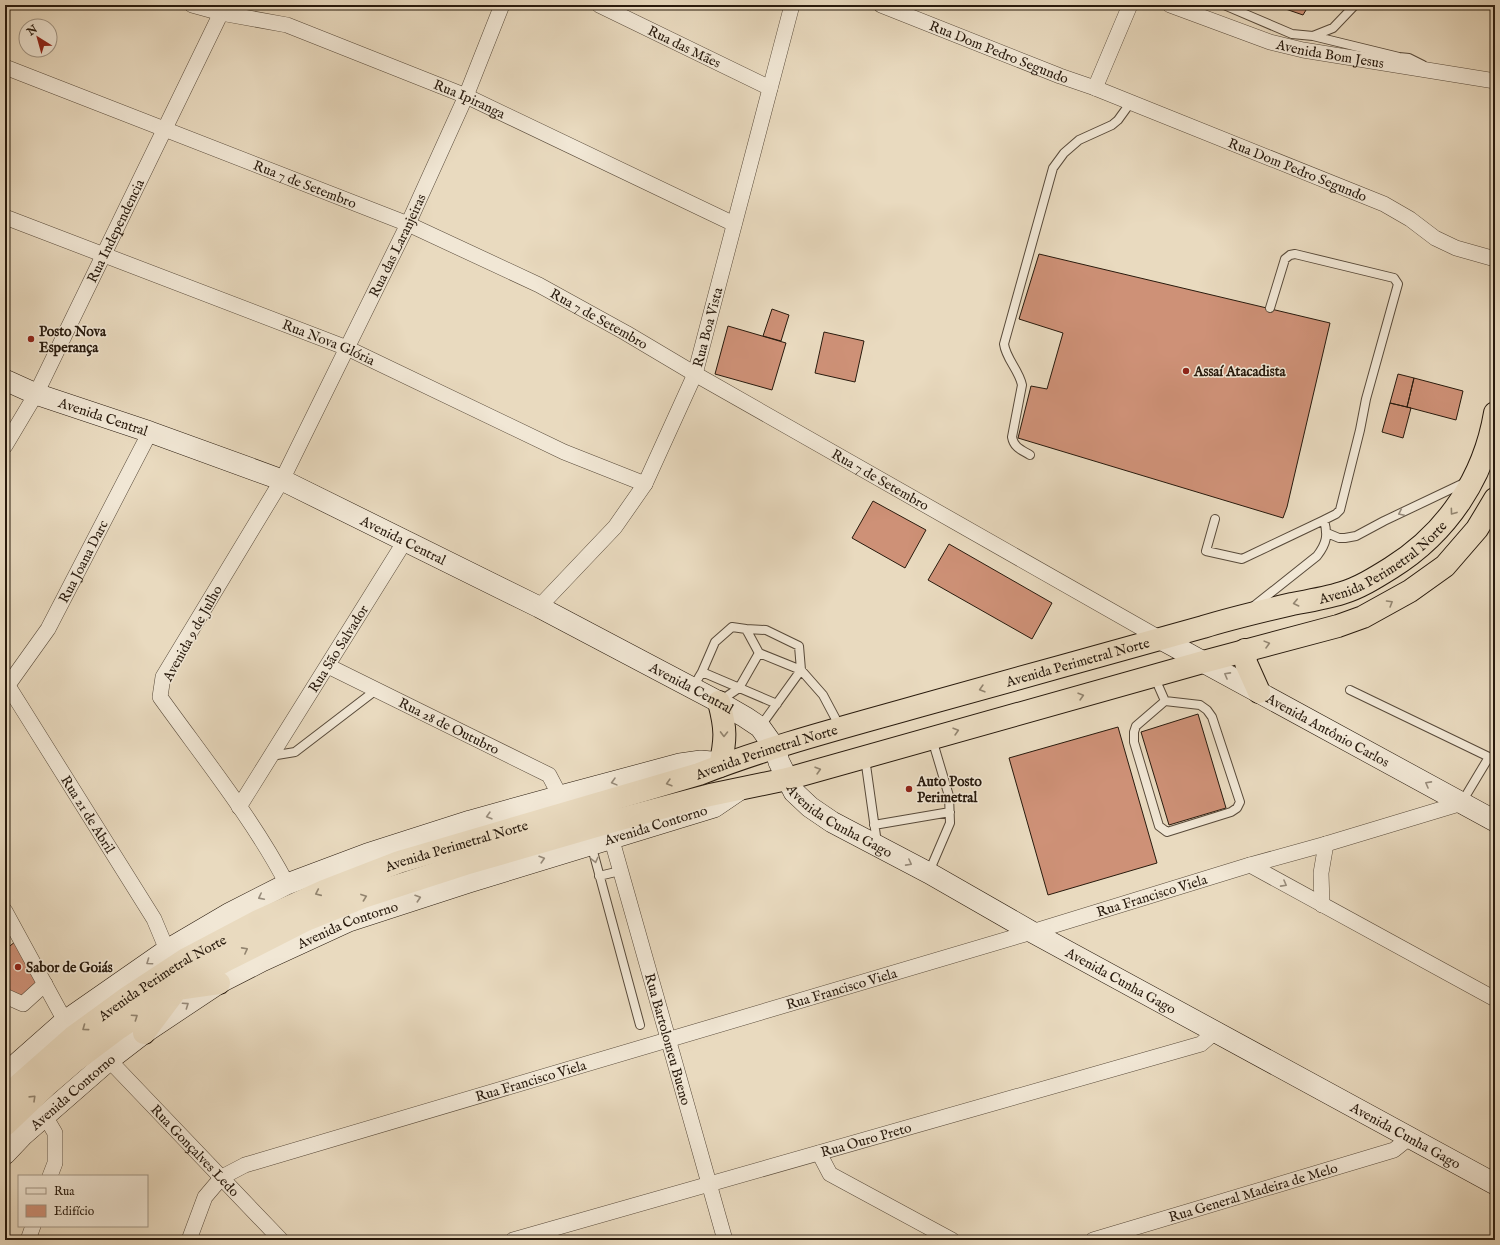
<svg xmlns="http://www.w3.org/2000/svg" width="1500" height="1245" viewBox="0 0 1500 1245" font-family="'IM FELL English',serif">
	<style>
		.building { fill: #ce9177; stroke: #281a0d }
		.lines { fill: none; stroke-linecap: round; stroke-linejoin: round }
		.lane-casing { stroke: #584a3a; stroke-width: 10 }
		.street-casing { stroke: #584a3a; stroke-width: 16 }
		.secondary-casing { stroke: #281a0d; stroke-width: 22 }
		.highway-casing { stroke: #281a0d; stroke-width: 24 }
		.lane { stroke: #f1e7d5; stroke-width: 8 }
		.street { stroke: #f1e7d5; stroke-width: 15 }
		.secondary { stroke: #f1e7d5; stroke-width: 21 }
		.highway { stroke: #e9dabf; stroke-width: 22 }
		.oneway { stroke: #92846f }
		.oneway2 { stroke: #978b7b }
		.poi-dot { fill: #8f2418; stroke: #f1e7d5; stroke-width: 1.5 }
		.labels { text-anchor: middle; stroke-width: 3; stroke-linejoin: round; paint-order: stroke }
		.street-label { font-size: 14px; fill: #281a0d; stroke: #f1e7d5 }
		.poi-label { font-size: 14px; font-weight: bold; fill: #281a0d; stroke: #f1e7d5; text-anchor: start }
	</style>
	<rect width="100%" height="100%" fill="#e9dabf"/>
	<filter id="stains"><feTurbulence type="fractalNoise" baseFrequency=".005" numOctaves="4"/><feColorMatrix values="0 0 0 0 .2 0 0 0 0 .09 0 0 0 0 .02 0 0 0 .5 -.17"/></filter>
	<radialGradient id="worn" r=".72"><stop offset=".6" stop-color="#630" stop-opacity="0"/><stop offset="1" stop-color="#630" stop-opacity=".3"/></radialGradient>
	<path class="building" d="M 1274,5 L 1309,5 L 1303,15 Z
		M 1039,254 L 1330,323 L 1287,507 L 1283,518 L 1018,438 L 1031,386 L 1047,389 L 1063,333 L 1019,319 Z
		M 772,309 L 789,315 L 781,341 L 763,336 Z
		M 728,326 L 786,343 L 772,390 L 715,374 Z
		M 824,332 L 864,341 L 855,382 L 815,373 Z
		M 1398,374 L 1414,378 L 1407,407 L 1390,403 Z
		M 1414,378 L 1463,391 L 1456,420 L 1407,407 Z
		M 1390,403 L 1411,408 L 1403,438 L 1382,432 Z
		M 873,501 L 926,530 L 905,568 L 852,538 Z
		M 949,544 L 1052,603 L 1032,639 L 928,580 Z
		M 1198,714 L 1226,808 L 1169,825 L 1141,732 Z
		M 1118,727 L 1157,863 L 1048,895 L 1009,758 Z
		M 16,941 L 40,983 L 22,998 L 5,991 L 5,950 Z"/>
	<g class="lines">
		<defs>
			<path id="lane" d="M 1224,5 L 1292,34 L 1313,36 L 1333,28 L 1355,5
				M 1313,36 L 1399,57 L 1409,58 L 1423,65
				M 1270,308 L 1285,259 L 1290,255 L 1295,254 L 1394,278 L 1398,284 L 1366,399 L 1360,430 L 1340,510 L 1336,514 L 1324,520
				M 1030,455 C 1022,450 1014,448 1012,437 L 1022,385 C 1019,370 1006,359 1004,344 L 1053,168 L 1064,153 L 1079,140 L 1112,125 L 1118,120 L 1131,102
				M 1215,519 L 1206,551 L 1242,559 L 1324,520 C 1328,535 1327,543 1317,556 L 1254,606
				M 1327,533 L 1339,538 L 1345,538 L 1356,536 L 1384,521 L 1466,482
				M 746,629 L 766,630 L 799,646 L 801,670 L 760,727
				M 702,672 L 777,704
				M 1154,676 L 1165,701
				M 693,687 L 702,672 L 715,642 L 732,627 L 746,629 L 759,653 L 801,670 L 823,695 L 840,727
				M 1350,690 L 1489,757 L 1462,802
				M 720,701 L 739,688 L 759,653
				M 1165,701 L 1200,705 L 1207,710 L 1212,717 L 1240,802 L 1237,808 L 1231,812 L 1167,832 L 1159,826 L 1134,742 L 1134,732 L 1136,726 Z
				M 271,756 L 295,752 L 376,690
				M 865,758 L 877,843
				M 874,825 L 950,812
				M 591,844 L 640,1025
				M 929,872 L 950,823 L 949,796 L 932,739
				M 599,876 L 620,871"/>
			<g id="street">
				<path id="s1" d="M 192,5 L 221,13 L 287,25 L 466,96 L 734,224"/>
				<path id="s2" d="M 599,5 L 770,88"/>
				<path id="s3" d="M 881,5 L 1060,76 L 1095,88 L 1384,204 L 1410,219 L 1435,238 L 1456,248 L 1495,259"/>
				<path id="s4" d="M 1170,5 L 1270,42 L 1303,50 L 1495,81"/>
				<path id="s5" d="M 5,67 L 408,224 L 539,285 L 626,333 L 695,374 L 1161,639"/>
				<path d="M 1095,88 L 1130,5"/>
				<path id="s6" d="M 5,217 L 347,348 L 564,452 L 645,484"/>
				<path id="s7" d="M 5,446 L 36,394 L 221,13"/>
				<path id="s8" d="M 539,607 L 615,527 L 645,484 L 695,374 L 792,5"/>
				<path id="s9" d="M 328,666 L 549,775 L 560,796"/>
				<path id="s10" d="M 5,681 L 154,919 L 167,950"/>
				<path id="s11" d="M 8,685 L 48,629 L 150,432"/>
				<path id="s12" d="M 239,807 L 405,541"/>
				<path id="s13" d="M 611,837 L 725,1240"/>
				<path d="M 1250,865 L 1495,999"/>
				<path id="s14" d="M 287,884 C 253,819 203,757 160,697 L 163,677 L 282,480 L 408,224 L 466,96 L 502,5"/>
				<path d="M 1322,905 L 1321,873 L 1326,844"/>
				<path d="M 5,911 L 65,1021"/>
				<path d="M 5,996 L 23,1004 L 45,984"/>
				<path id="s15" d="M 109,1060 L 281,1240"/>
				<path d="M 45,1116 L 55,1133 L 55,1163 L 50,1176"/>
				<path d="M 819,1153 L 830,1174 L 952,1240"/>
				<path d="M 28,1240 L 33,1226"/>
				<path id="s16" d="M 189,1240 L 205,1197 L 222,1177 L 245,1165 L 1032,932 L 1250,865 L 1326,844 L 1462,803"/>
				<path id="s17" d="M 513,1240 L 1201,1044 L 1215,1032"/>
				<path id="s18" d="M 1093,1240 L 1394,1150 L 1409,1138"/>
			</g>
			<g id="secondary">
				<path id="s19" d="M 5,380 L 36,394 L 150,432 L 282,480 L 539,607 L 719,702 L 745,717 L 760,727 L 775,748 L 779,762 L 794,792 L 810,807 L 832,822 L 929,873 L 1032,932 L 1495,1184"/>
				<path id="s20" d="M 1161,639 L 1495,821"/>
				<path d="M 5,1074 L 65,1021 L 167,950 L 230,913 L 287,884 L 367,854 L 470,821 L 560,796 L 680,764 L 701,761 L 711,762 L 720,766"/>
				<path id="s21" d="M 5,1154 L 23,1135 L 109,1060 L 144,1033 L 219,983 L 262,961 L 349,921 L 469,882 L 714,807 L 739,790"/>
			</g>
			<g id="highway">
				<path d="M 1245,650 L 1246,663 L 1259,692"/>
				<path d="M 719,702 C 726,729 726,739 720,766"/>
				<path d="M 144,1033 L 177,989 L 219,983"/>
				<path id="s22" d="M 5,1097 L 73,1037 L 128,997 L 186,959 L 258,921 L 324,891 L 399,862 L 699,774 C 771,746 845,727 919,706 C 1014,680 1108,653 1203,627 C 1232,618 1262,611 1292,604 C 1308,601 1326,598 1342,593 C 1359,588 1375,578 1391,568 C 1447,533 1484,478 1495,413"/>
				<path d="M 5,1125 L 46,1086 L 75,1061 L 119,1028 L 177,989 L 223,962 L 306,920 L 363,897 L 465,864 L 617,820 L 710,795 L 787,779 L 1203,662 L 1338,626 L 1363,617 L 1410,591 L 1445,566 L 1477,529 L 1495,499"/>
			</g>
		</defs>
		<use href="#lane" class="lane-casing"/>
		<use href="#street" class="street-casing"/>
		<use href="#secondary" class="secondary-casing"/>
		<use href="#highway" class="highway-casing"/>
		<use href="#lane" class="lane"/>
		<use href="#street" class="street"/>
		<use href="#secondary" class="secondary"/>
		<use href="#highway" class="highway"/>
	</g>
	<defs><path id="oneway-chevron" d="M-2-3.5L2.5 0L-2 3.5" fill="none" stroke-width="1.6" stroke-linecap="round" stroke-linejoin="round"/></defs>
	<g class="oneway">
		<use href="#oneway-chevron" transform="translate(1453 512) rotate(126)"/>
		<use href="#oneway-chevron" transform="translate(1296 603) rotate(167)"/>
		<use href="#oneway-chevron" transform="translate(1390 603) rotate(-31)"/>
		<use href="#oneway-chevron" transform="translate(1267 644) rotate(-15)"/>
		<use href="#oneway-chevron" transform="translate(982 689) rotate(164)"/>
		<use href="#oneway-chevron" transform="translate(1081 696) rotate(-16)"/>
		<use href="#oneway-chevron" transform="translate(956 731) rotate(-16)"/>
		<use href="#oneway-chevron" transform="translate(724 734) rotate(91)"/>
		<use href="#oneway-chevron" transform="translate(818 770) rotate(-16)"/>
		<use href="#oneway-chevron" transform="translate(669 783) rotate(164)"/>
		<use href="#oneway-chevron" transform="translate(318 893) rotate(156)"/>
		<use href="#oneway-chevron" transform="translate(364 897) rotate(-20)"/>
		<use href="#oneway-chevron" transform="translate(245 950) rotate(-28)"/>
		<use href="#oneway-chevron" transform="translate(135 1017) rotate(-34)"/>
		<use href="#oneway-chevron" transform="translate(85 1028) rotate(144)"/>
		<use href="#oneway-chevron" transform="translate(33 1098) rotate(-44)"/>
	</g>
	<g class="oneway2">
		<use href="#oneway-chevron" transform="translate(1401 513) rotate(155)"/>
		<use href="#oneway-chevron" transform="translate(1227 675) rotate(-151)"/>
		<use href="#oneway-chevron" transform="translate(614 782) rotate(165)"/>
		<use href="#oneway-chevron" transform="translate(1428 784) rotate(-151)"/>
		<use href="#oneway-chevron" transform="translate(489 816) rotate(164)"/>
		<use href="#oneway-chevron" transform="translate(542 859) rotate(-17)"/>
		<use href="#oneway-chevron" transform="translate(595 860) rotate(76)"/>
		<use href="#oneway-chevron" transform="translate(909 863) rotate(28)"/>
		<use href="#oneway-chevron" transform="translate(1284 884) rotate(29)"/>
		<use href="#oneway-chevron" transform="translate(261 897) rotate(153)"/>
		<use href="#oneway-chevron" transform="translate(418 898) rotate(-18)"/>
		<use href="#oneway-chevron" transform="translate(149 962) rotate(145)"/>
		<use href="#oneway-chevron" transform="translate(186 1005) rotate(-34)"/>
	</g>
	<g class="poi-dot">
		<circle cx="31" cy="339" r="4"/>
		<circle cx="1186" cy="371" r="4"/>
		<circle cx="909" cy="789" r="4"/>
		<circle cx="18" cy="967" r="4"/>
	</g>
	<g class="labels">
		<g class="street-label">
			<text dy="5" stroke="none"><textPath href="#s2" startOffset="95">Rua das Mães</textPath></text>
			<text dy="5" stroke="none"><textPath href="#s3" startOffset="127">Rua Dom Pedro Segundo</textPath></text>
			<text dy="5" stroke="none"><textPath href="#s4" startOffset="168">Avenida Bom Jesus</textPath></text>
			<text dy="5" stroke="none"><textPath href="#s1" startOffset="294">Rua Ipiranga</textPath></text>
			<text dy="5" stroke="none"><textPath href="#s3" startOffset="448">Rua Dom Pedro Segundo</textPath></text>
			<text dy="5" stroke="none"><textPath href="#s5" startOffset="322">Rua 7 de Setembro</textPath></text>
			<text dy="5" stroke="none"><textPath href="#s7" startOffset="242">Rua Independencia</textPath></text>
			<text dy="5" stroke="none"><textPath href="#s14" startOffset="738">Rua das Laranjeiras</textPath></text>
			<text dy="5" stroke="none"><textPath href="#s5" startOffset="646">Rua 7 de Setembro</textPath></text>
			<text dy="5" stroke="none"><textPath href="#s8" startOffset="332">Rua Boa Vista</textPath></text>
			<text dy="5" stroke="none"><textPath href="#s6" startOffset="347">Rua Nova Glória</textPath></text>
			<text dy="5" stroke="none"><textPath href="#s19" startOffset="105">Avenida Central</textPath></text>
			<text dy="5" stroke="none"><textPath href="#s5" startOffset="970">Rua 7 de Setembro</textPath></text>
			<text dy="5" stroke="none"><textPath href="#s19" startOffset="430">Avenida Central</textPath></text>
			<text dy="5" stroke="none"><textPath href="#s22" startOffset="1494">Avenida Perimetral Norte</textPath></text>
			<text dy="5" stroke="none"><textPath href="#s11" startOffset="145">Rua Joana Darc</textPath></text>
			<text transform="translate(192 633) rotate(-61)" y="5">Avenida 9 de Julho</text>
			<text dy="5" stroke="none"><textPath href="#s12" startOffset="187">Rua São Salvador</textPath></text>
			<text dy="5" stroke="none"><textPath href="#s22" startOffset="1170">Avenida Perimetral Norte</textPath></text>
			<text dy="5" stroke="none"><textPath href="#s19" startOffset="754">Avenida Central</textPath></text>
			<text dy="5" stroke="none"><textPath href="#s9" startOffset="135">Rua 28 de Outubro</textPath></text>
			<text dy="5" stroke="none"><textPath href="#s20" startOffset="190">Avenida Antônio Carlos</textPath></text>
			<text dy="5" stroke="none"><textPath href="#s22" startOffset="846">Avenida Perimetral Norte</textPath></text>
			<text dy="5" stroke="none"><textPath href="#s10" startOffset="157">Rua 21 de Abril</textPath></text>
			<text dy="5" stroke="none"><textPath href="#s19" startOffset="961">Avenida Cunha Gago</textPath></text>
			<text dy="5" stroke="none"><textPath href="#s21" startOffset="740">Avenida Contorno</textPath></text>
			<text dy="5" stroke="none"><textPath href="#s22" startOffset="522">Avenida Perimetral Norte</textPath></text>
			<text dy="5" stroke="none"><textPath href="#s16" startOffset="1044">Rua Francisco Viela</textPath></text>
			<text dy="5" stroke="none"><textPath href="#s21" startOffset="416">Avenida Contorno</textPath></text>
			<text dy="5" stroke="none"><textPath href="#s22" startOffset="198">Avenida Perimetral Norte</textPath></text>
			<text dy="5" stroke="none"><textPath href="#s19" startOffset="1285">Avenida Cunha Gago</textPath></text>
			<text dy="5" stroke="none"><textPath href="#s16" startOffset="720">Rua Francisco Viela</textPath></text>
			<text dy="5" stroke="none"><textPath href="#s13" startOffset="210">Rua Bartolomeu Bueno</textPath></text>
			<text dy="5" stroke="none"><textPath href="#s16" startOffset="396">Rua Francisco Viela</textPath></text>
			<text dy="5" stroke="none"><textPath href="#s21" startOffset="92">Avenida Contorno</textPath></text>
			<text dy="5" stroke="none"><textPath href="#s19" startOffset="1609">Avenida Cunha Gago</textPath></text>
			<text dy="5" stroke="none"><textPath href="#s17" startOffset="367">Rua Ouro Preto</textPath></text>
			<text dy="5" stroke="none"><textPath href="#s15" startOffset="125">Rua Gonçalves Ledo</textPath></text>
			<text dy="5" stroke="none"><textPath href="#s18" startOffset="167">Rua General Madeira de Melo</textPath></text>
		</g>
		<g class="poi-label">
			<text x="39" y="336">Posto Nova<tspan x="39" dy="16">Esperança</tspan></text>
			<text x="1194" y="376">Assaí Atacadista</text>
			<text x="917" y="786">Auto Posto<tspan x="917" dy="16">Perimetral</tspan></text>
			<text x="26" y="972">Sabor de Goiás</text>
		</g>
	</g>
	<rect width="1500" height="1245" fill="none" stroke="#e9dabf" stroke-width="20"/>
	<rect x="6" y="6" width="1488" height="1233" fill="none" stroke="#281a0d" stroke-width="2"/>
	<rect x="10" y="10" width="1480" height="1225" fill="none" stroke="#281a0d"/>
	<rect x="18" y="1175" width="130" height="52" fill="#f1e7d5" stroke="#a19585"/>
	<rect x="26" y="1188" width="20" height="6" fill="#f1e7d5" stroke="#a19585"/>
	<text x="54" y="1195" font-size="12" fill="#281a0d">Rua</text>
	<rect x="26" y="1205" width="20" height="12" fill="#ce9177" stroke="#a19585"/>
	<text x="54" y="1215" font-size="12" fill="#281a0d">Edifício</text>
	<g transform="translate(38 38) rotate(323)"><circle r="19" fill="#f1e7d5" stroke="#a19585"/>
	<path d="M0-3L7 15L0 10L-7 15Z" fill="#8f2418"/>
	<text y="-6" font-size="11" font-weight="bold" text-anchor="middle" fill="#281a0d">N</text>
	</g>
	<rect width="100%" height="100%" filter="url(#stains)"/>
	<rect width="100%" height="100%" fill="url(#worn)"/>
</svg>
